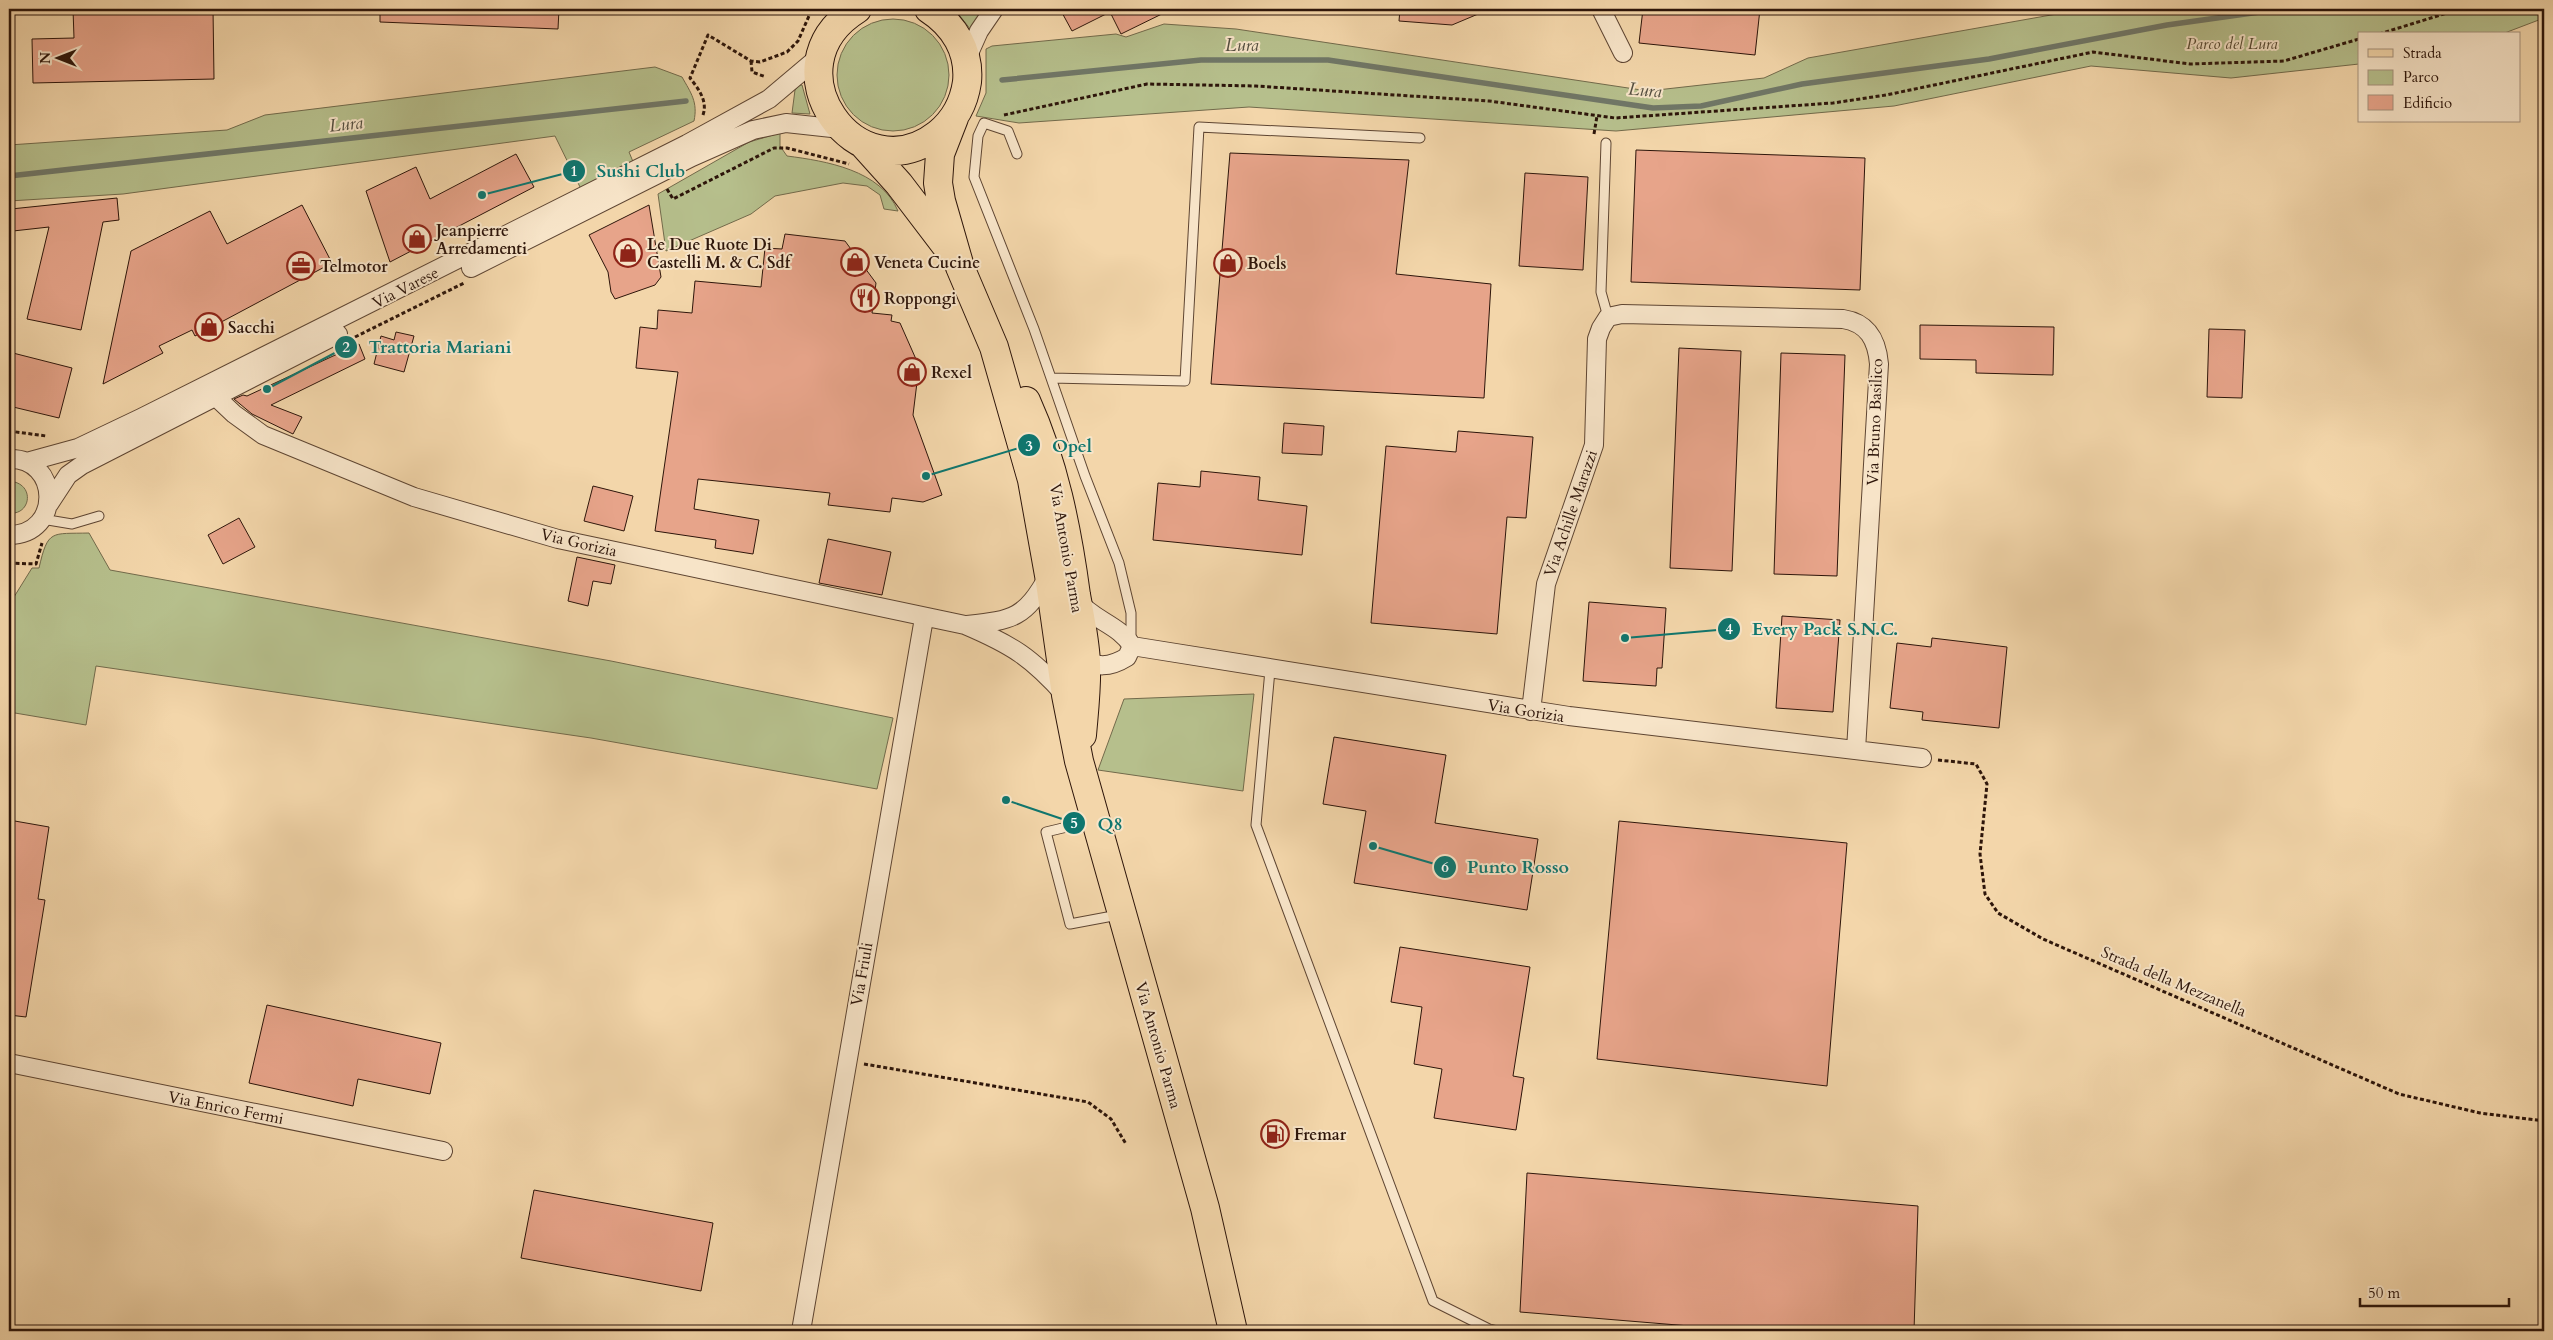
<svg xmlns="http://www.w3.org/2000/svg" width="2553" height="1340" viewBox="0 0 2553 1340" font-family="Cardo,serif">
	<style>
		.green { fill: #b6bf8c; stroke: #726a4b }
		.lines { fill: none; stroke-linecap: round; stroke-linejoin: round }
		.stream { stroke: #707767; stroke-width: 5.5 }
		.building { fill: #e7a48a; stroke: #2d150a }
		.lane-casing { stroke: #5e4532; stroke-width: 11 }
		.street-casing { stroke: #5e4532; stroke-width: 20 }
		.primary-casing { stroke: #2d150a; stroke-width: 30 }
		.path { stroke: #2d150a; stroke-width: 3; stroke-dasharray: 4 2.5; stroke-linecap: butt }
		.lane { stroke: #f7e4c8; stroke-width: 9 }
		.street { stroke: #f7e4c8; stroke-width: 18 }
		.primary { stroke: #f3d6aa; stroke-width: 28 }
		.labels { text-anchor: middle; stroke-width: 4; stroke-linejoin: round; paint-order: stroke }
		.park-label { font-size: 16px; font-style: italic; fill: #564831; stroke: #f7e4c8 }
		.poi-label { font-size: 16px; font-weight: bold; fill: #2d150a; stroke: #f7e4c8; text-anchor: start }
		.street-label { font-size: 16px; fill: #2d150a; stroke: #f7e4c8 }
		.water-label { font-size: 18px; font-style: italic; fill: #544e40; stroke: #f7e4c8 }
		.leader { fill: none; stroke: #0f766e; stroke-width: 2 }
		.callout-dot { fill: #0f766e; stroke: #f7e4c8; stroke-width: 2 }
		.mark-label { font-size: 15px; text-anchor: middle; font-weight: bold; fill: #fff }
		.callout-label { font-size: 18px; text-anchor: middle; font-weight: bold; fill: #0f766e; stroke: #f7e4c8; stroke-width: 4; stroke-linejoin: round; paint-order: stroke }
	</style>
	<rect width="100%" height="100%" fill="#f3d6aa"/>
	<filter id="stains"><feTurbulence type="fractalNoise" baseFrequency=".004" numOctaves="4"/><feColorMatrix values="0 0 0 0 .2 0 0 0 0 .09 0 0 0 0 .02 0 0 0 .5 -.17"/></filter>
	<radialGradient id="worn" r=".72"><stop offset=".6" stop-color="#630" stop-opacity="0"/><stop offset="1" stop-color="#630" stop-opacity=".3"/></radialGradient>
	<path class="green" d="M 958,9 L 984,9 L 971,30 L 956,11 Z
		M 2085,9 L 2544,9 L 2544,18 L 2502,34 L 2359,34 L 2359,64 L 2231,78 L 2091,66 L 1894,106 L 1616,131 L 1249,107 L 1019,123 L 976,116 L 986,93 L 986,49 L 992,46 L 1116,34 L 1126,37 L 1164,24 L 1236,29 L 1648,91 L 1764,78 L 1808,58 Z
		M837 75a56 56 0 1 1 112 0a56 56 0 1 1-112 0Z
		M 655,67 L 682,77 C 691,93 698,102 694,121 L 629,152 L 634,164 L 581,189 L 555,136 L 123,194 L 9,201 L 9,145 L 227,130 L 265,115 Z
		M 800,85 L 802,85 L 810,114 L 792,113 L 795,90 Z
		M 780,133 L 780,146 L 787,156 C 826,161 881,170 898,211 L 884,209 L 880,195 L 867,186 L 843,183 L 775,196 L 751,214 L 666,251 L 658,194 L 749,142 Z
		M 9,481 C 36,483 31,516 9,513 Z
		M 89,533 L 110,570 L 611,661 L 893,718 L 877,789 L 591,738 L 96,666 L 86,725 L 9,712 L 9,605 L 32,568 L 39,568 C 48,529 51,534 89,533 Z
		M 1254,694 L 1243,791 L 1098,770 L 1124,699 Z"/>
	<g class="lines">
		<path class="stream" d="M 1002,80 L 1201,60 L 1328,60 L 1653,108 L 1701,106 L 1802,84 L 1989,59 L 2167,25 L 2281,9
			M 9,176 L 686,101"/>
	</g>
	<path class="building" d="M 73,9 L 213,9 L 214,79 L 33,83 L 32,39 L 74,38 Z
		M 380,9 L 559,9 L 558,29 L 380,22 Z
		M 1060,9 L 1172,9 L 1121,34 L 1110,12 L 1072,31 Z
		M 1400,9 L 1490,9 L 1452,25 L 1399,21 Z
		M 1643,9 L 1760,9 L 1755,55 L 1639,43 Z
		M 1636,150 L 1865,158 L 1860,290 L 1631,282 Z
		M 1230,153 L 1409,160 L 1396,274 L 1491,284 L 1484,398 L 1211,384 Z
		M 516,154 L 534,187 L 390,262 L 366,191 L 416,167 L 430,199 Z
		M 1525,173 L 1588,177 L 1583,270 L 1519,266 Z
		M 117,198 L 119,220 L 103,222 L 81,330 L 27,319 L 49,227 L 13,231 L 11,209 Z
		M 302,205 L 332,263 L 195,336 L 192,330 L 159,346 L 163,353 L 103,384 L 131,251 L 210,211 L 227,244 Z
		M 649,205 L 661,277 L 655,285 L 615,299 L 611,292 L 608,272 L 589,235 Z
		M 785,234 L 845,241 L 876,283 L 872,313 L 892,315 L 891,321 L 900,323 L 919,366 L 913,415 L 942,495 L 923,502 L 892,498 L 890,512 L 828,505 L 830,493 L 698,479 L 694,509 L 759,520 L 753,554 L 715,548 L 716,540 L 655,531 L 678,372 L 636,368 L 640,327 L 657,329 L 658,310 L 692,313 L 695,281 L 761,287 L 765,248 L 782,249 Z
		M 1920,325 L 2054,327 L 2053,375 L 1976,373 L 1976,360 L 1920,359 Z
		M 2209,329 L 2245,330 L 2242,398 L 2207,397 Z
		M 396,332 L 414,336 L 404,372 L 374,364 L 381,336 L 394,340 Z
		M 359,344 L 365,359 L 271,405 L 302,417 L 293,434 L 252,414 L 234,399 L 243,395 L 247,396 Z
		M 1679,348 L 1741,351 L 1732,571 L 1670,568 Z
		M 9,352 L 72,368 L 59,418 L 9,406 Z
		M 1781,353 L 1845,355 L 1837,576 L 1774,574 Z
		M 1284,423 L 1324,426 L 1322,455 L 1282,453 Z
		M 1458,431 L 1533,437 L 1526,518 L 1507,517 L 1497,634 L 1371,623 L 1386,446 L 1456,452 Z
		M 1201,471 L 1260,477 L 1258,500 L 1307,506 L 1302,555 L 1153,540 L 1158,483 L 1200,487 Z
		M 593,486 L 633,496 L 624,531 L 584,521 Z
		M 239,518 L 255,547 L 223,564 L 208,535 Z
		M 828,539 L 891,552 L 882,595 L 819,583 Z
		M 577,557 L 615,565 L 611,584 L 593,581 L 588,606 L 568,601 Z
		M 1589,602 L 1666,608 L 1662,668 L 1657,668 L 1656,686 L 1583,681 Z
		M 1782,616 L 1840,620 L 1833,712 L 1776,708 Z
		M 1932,638 L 2007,647 L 1999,728 L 1922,720 L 1923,712 L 1890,708 L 1897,643 L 1931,647 Z
		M 1334,737 L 1446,755 L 1435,823 L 1538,839 L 1527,910 L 1354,883 L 1366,811 L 1323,804 Z
		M 9,820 L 49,827 L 38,899 L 45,900 L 26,1017 L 9,1015 Z
		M 1619,821 L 1847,843 L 1827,1086 L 1597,1059 Z
		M 1400,947 L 1530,967 L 1513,1076 L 1524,1078 L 1516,1130 L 1434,1118 L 1442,1069 L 1414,1064 L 1422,1007 L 1391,1002 Z
		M 267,1005 L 441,1043 L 430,1094 L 358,1079 L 353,1106 L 249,1083 Z
		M 1527,1173 L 1918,1206 L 1914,1331 L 1750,1331 L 1520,1312 Z
		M 534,1190 L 713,1223 L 701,1291 L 521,1258 Z"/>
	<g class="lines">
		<defs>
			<path id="lane" d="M 1606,143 L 1601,292 L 1608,317
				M 1017,154 L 1008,131 L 984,123 L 978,136 L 974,177 L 1034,329 L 1085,476 L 1119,563 L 1131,613 L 1131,641
				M 1051,378 L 1185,381 L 1199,127 L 1420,138
				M 42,519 L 72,524 L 99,516
				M 1270,670 L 1256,825 L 1433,1301 L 1489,1329 L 1498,1331
				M 1092,821 L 1046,832 L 1070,924 L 1118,915"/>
			<path id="street" d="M 1601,9 L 1623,53
				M 966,60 L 979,31 L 994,9
				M 471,268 L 692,157 L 753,130 L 786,123 L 841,129
				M 216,397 L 234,414 L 263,435 L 414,497 L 558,539 L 965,625 C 1012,645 1031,657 1065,695
				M 9,459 C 60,457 63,535 9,535
				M 27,462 L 78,448 L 141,418 L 687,144 L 769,99 L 820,56
				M 49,504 L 68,475 L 82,465 L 338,334
				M 1077,600 C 1092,620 1120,625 1132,646 L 1127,657 C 1111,667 1094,670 1080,655
				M 967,625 C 1014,620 1025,618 1049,575
				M 1132,646 L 1569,716 L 1922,758
				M 1531,711 L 1546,584 L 1594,445 L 1597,339 L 1601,328 L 1608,317 L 1622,314 L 1843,319 C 1868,323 1877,340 1879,364 L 1856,750
				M 9,1063 L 443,1151
				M 801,1331 L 924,618"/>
			<path id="primary" d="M 857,9 C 764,67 858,197 938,134 C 954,121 964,103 967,82 C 970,51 954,25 929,9
				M 954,118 L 940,154 L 938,183 L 941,201 L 960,267 L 994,347 L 1032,480 L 1049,575 L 1066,695 L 1079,761 L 1205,1208 L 1233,1331
				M 863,144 L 899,184 L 947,247
				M 1026,401 C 1054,463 1067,528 1076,595 C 1080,617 1085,640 1086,663 C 1087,687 1084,711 1082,735"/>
		</defs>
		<use href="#lane" class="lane-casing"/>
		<use href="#street" class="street-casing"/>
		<use href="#primary" class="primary-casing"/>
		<path class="path" d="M 2379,34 L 2460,9
			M 751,61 L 752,72 L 766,77
			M 703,115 C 708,101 698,88 690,78 L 708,35 L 751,61 L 760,62 L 787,52 L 798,41 L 812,9
			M 1004,115 L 1147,84 L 1256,86 L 1489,101 L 1615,118 L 1833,103 L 1886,95 L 2093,52 L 2190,64 L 2284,61 L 2359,39
			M 1594,134 L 1597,116
			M 667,189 L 673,199 L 774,148 L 787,148 L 849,164
			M 355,337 L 464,283
			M 9,431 L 46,436
			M 9,563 L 36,564 L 42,543
			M 1938,760 L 1976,764 L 1987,784 L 1980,854 L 1985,894 L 1998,913 L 2043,939 L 2399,1094 L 2480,1113 L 2544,1121
			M 864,1064 L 1088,1102 L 1111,1119 L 1126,1144"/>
		<use href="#lane" class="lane"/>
		<use href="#street" class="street"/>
		<use href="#primary" class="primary"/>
	</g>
	<defs>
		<symbol id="shop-ring" viewBox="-11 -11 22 22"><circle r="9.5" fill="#f7e4c8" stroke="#8f2418" stroke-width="1.5"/><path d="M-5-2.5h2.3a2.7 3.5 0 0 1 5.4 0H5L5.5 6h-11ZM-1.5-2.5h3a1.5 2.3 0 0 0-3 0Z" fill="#8f2418"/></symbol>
		<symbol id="office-ring" viewBox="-11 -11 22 22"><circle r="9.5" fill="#f7e4c8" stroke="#8f2418" stroke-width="1.5"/><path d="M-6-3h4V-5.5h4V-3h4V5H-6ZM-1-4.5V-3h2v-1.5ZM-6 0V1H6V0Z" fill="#8f2418"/></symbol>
		<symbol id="restaurant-ring" viewBox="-11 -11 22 22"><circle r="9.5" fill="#f7e4c8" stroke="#8f2418" stroke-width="1.5"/><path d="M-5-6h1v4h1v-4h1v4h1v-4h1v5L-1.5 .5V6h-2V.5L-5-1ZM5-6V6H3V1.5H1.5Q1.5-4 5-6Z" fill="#8f2418"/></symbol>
		<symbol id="fuel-ring" viewBox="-11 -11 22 22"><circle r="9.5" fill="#f7e4c8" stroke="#8f2418" stroke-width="1.5"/><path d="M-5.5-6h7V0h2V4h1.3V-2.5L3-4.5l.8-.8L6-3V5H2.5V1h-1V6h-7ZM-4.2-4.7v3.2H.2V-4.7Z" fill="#8f2418"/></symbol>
	</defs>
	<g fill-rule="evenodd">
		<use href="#shop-ring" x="401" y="223" width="32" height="32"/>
		<use href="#shop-ring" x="612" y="237" width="32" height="32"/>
		<use href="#shop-ring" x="839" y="246" width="32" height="32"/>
		<use href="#shop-ring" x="1212" y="247" width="32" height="32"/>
		<use href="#office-ring" x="285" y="250" width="32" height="32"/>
		<use href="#restaurant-ring" x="849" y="282" width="32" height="32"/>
		<use href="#shop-ring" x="193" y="311" width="32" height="32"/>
		<use href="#shop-ring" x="896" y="356" width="32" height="32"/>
		<use href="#fuel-ring" x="1259" y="1118" width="32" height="32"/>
	</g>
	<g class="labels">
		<g class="park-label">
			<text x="2232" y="49">Parco del Lura</text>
		</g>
		<g class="poi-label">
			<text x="436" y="236">Jeanpierre<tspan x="436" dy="18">Arredamenti</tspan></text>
			<text x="647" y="250">Le Due Ruote Di<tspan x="647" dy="18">Castelli M. &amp; C. Sdf</tspan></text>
			<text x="874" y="268">Veneta Cucine</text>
			<text x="1247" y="269">Boels</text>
			<text x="320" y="272">Telmotor</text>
			<text x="884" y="304">Roppongi</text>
			<text x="228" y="333">Sacchi</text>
			<text x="931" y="378">Rexel</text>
			<text x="1294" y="1140">Fremar</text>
		</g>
		<g class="street-label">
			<text transform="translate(405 287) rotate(-27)" y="6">Via Varese</text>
			<text transform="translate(1874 422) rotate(-88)" y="6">Via Bruno Basilico</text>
			<text transform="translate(1570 513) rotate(-71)" y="6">Via Achille Marazzi</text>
			<text transform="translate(579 542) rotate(13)" y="6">Via Gorizia</text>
			<text transform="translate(1067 548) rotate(80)" y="6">Via Antonio Parma</text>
			<text transform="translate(1526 710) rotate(9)" y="6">Via Gorizia</text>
			<text transform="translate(861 974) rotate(-80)" y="6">Via Friuli</text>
			<text transform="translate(2174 981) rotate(23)" y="6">Strada della Mezzanella</text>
			<text transform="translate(1159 1045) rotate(74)" y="6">Via Antonio Parma</text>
			<text transform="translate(226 1107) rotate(11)" y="6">Via Enrico Fermi</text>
		</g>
		<g class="water-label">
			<text x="1242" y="51">Lura</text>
			<text transform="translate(1645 90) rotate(5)" y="6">Lura</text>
			<text transform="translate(346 124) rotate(-6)" y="6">Lura</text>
		</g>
	</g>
	<path class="leader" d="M482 195L574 171M267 389L346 347M926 476L1029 445M1625 638L1729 629M1006 800L1074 823M1373 846L1445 867"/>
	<g class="callout-dot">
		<circle cx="482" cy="195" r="5"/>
		<circle cx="267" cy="389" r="5"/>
		<circle cx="926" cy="476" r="5"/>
		<circle cx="1625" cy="638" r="5"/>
		<circle cx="1006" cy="800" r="5"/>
		<circle cx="1373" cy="846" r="5"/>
		<circle cx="574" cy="171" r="12"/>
		<circle cx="346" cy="347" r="12"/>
		<circle cx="1029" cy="445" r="12"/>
		<circle cx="1729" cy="629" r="12"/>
		<circle cx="1074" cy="823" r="12"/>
		<circle cx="1445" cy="867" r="12"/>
	</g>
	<g class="mark-label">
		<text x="574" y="176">1</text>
		<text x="346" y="352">2</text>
		<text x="1029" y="451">3</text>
		<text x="1729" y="634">4</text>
		<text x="1074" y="828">5</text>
		<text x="1445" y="872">6</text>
	</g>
	<g class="callout-label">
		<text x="641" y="177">Sushi Club</text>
		<text x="440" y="353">Trattoria Mariani</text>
		<text x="1072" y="452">Opel</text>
		<text x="1825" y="635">Every Pack S.N.C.</text>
		<text x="1110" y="830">Q8</text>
		<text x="1518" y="873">Punto Rosso</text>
	</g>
	<rect width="2553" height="1340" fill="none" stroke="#f3d6aa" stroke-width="30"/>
	<rect x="10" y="10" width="2533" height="1320" fill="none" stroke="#2d150a" stroke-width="2.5"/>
	<rect x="15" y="15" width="2523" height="1310" fill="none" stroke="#2d150a"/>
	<rect x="2358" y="32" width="162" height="90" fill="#f7e4c8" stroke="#a6917c"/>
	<rect x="2368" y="49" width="25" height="8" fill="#f3d6aa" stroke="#a6917c"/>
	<text x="2403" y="58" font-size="15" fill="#2d150a">Strada</text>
	<rect x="2368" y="70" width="25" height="15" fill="#b6bf8c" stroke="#a6917c"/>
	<text x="2403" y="82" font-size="15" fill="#2d150a">Parco</text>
	<rect x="2368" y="95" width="25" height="15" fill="#e7a48a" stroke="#a6917c"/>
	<text x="2403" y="108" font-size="15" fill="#2d150a">Edificio</text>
	<g transform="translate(58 58) rotate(270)" stroke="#f7e4c8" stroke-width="4" paint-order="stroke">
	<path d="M0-4L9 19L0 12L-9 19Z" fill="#2d150a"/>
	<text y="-8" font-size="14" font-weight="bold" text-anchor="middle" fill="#2d150a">N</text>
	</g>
	<path d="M2360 1298v8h149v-8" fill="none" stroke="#2d150a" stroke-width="2.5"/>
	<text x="2368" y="1298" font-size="15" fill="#2d150a" stroke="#f7e4c8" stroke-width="4" paint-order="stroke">50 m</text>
	<rect width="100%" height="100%" filter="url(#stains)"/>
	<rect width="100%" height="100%" fill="url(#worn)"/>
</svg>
